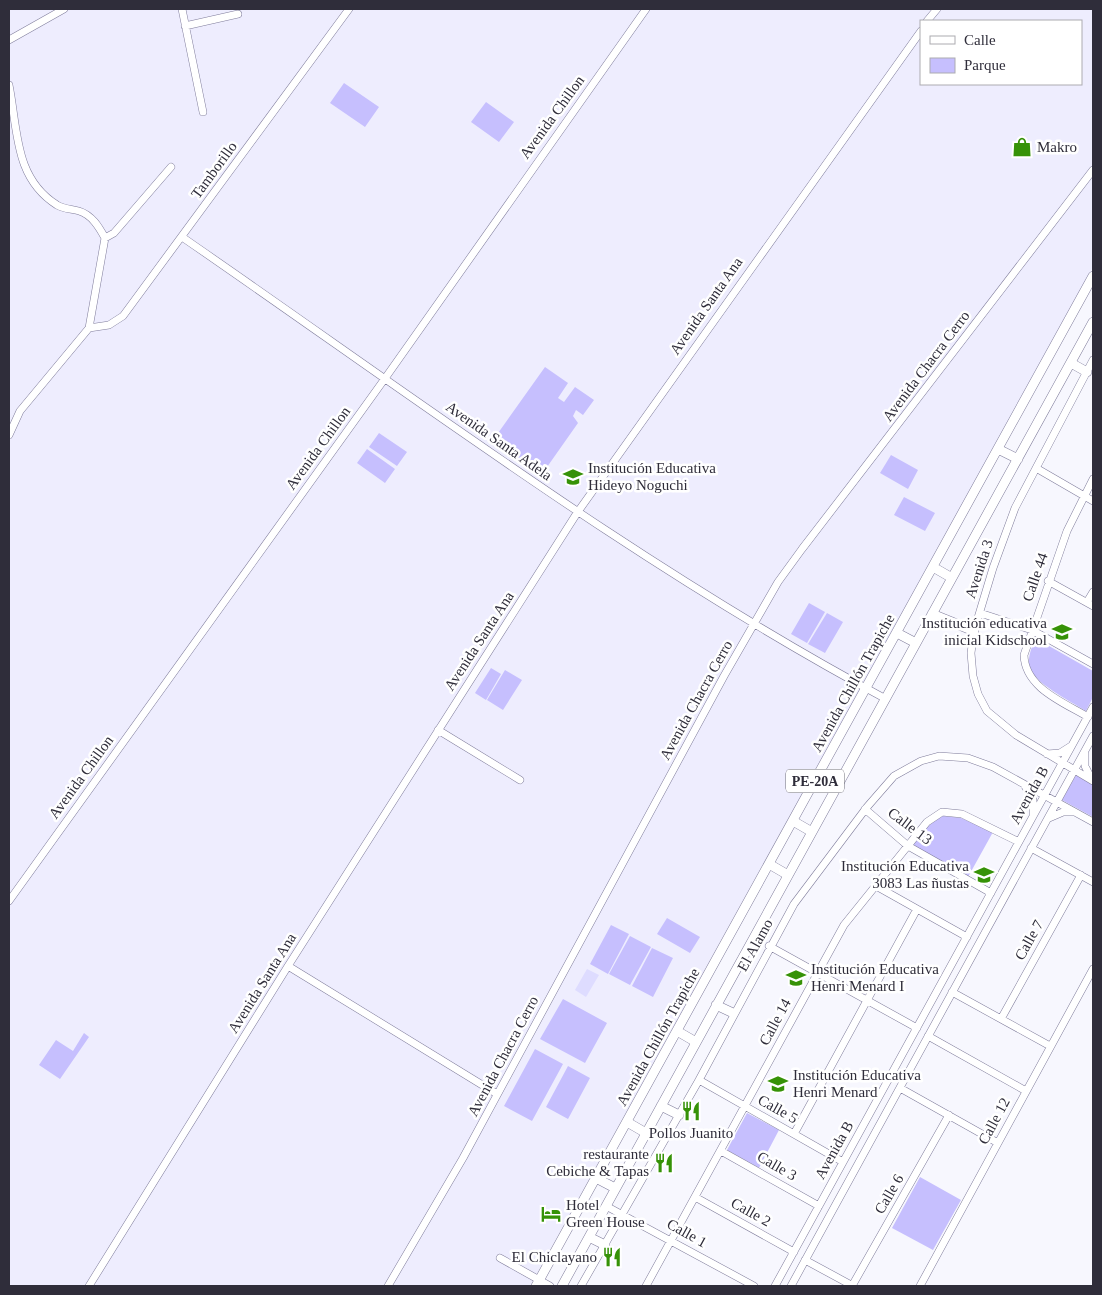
<svg xmlns="http://www.w3.org/2000/svg" width="1102" height="1295" viewBox="0 0 1102 1295" font-family="Georgia,serif">
	<style>
		.built { fill: #eeedfe; fill-rule: evenodd }
		.green { fill: #c6bffe }
		.water { fill: #dedcff }
		.lines { fill: none; stroke-linecap: round; stroke-linejoin: round }
		.minor-casing { stroke: #7f7c9b; stroke-width: 8 }
		.major-casing { stroke: #7f7c9b; stroke-width: 10 }
		.minor { stroke: #fff; stroke-width: 7 }
		.major { stroke: #fff; stroke-width: 9 }
		.labels { text-anchor: middle; stroke-width: 5; stroke-linejoin: round; paint-order: stroke }
		.shield { fill: #fff; stroke: #6d6c75; stroke-width: 1 }
		.shield-label { font-size: 14px; font-weight: bold; fill: #2f2d3a }
		.street-label { font-size: 15px; fill: #2f2d3a; stroke: #fff }
		.poi-label { font-size: 15px; fill: #2f2d3a; stroke: #fff; text-anchor: start }
	</style>
	<rect width="100%" height="100%" fill="#f7f7fe"/>
	<path class="built" d="M 9,9 L 1093,9 L 1093,267 L 530,1286 L 9,1286 ZM 921,21 L 1081,21 L 1081,84 L 921,84 Z"/>
	<path class="green" d="M 344,83 L 379,107 L 365,127 L 330,103 Z
		M 486,102 L 514,122 L 499,142 L 471,122 Z
		M 545,367 L 568,383 L 558,398 L 564,402 L 575,387 L 594,400 L 583,415 L 576,410 L 573,416 L 578,423 L 540,477 L 491,443 Z
		M 379,433 L 407,452 L 397,466 L 369,447 Z
		M 367,449 L 395,469 L 385,483 L 357,463 Z
		M 891,455 L 918,470 L 908,489 L 880,473 Z
		M 904,497 L 935,513 L 925,531 L 894,515 Z
		M 809,603 L 825,612 L 807,643 L 791,634 Z
		M 827,613 L 843,622 L 825,653 L 808,644 Z
		M 1035,638 L 1093,671 L 1093,697 L 1086,711 C 1072,702 1031,682 1029,665 C 1028,656 1032,647 1035,638 Z
		M 491,668 L 501,674 L 486,700 L 475,693 Z
		M 505,670 L 522,680 L 503,710 L 487,700 Z
		M 1076,775 L 1093,785 L 1093,817 L 1062,800 Z
		M 943,816 L 961,818 L 993,832 L 968,877 L 913,845 C 922,834 930,821 943,816 Z
		M 667,918 L 700,937 L 690,953 L 657,934 Z
		M 611,925 L 629,934 L 608,974 L 590,964 Z
		M 630,936 L 651,947 L 630,985 L 609,974 Z
		M 652,948 L 673,958 L 653,997 L 632,986 Z
		M 563,999 L 607,1023 L 585,1063 L 540,1039 Z
		M 84,1033 L 89,1037 L 60,1079 L 39,1065 L 56,1040 L 73,1051 Z
		M 535,1049 L 563,1064 L 532,1121 L 504,1106 Z
		M 568,1066 L 590,1078 L 568,1119 L 546,1107 Z
		M 747,1113 L 779,1130 L 759,1168 L 727,1150 Z
		M 920,1177 L 961,1200 L 933,1250 L 892,1228 Z"/>
	<path class="water" d="M 587,969 L 599,975 L 586,997 L 575,990 Z"/>
	<g class="lines">
		<defs>
			<path id="minor" d="M 182,9 L 203,112
				M 927,21 L 937,9
				M 185,26 L 238,14
				M 9,40 L 64,9
				M 9,85 C 18,130 14,178 57,205 C 63,209 72,209 79,211 C 92,215 99,227 105,238 L 89,328 L 20,411 L 9,435
				M 182,237 C 413,396 638,566 886,699
				M 105,238 L 114,233 L 171,167
				M 89,328 L 109,325 L 123,316 L 349,9
				M 1093,360 L 1015,508 L 993,568 L 974,631 L 971,653 L 973,676 L 978,694 L 987,711 L 1016,735 L 1093,781
				M 1036,468 L 1093,501
				M 1048,581 L 1093,606
				M 1087,602 L 1093,592
				M 980,613 L 1032,630 L 1093,664
				M 1088,717 C 1063,702 1025,688 1024,655 L 1067,531 L 1093,479
				M 438,730 L 520,780
				M 1085,753 L 1085,766 L 1091,778
				M 1047,754 L 1060,753 L 1071,746
				M 1025,786 L 1033,800 L 1033,815
				M 865,809 L 908,846 L 991,893
				M 1049,818 L 1063,812 L 1074,812
				M 1031,848 L 1093,882
				M 876,886 L 967,937
				M 9,901 L 386,377 L 646,9
				M 769,946 L 917,1028
				M 288,966 L 497,1094
				M 952,992 L 1050,1046
				M 1001,1019 L 1081,875
				M 928,1036 L 1026,1091
				M 699,1080 L 843,1162
				M 900,1088 L 998,1143
				M 794,1134 L 917,909
				M 721,1151 L 819,1206
				M 695,1197 L 794,1252
				M 606,1206 L 754,1286
				M 500,1258 L 550,1286
				M 805,1260 L 853,1286
				M 89,1286 L 288,966 L 577,513 L 921,31
				M 388,1286 L 463,1158 L 724,676 L 778,582 L 802,549 L 1093,170
				M 581,1286 L 699,1080 L 794,904 L 867,807 L 894,776 L 921,761 L 939,756 L 968,758 L 993,767 L 1093,822
				M 646,1286 L 844,925 L 927,822 L 942,812 L 962,814 L 1019,842
				M 775,1286 L 1093,707
				M 791,1286 L 1093,736
				M 852,1286 L 949,1115
				M 920,1286 L 1093,969"/>
			<path id="major" d="M 1071,363 L 1087,372
				M 998,449 L 1018,459
				M 933,567 L 952,578
				M 932,614 L 974,631
				M 897,633 L 916,643
				M 793,821 L 812,832
				M 769,864 L 788,875
				M 716,1005 L 733,1013
				M 677,1031 L 696,1042
				M 661,1106 L 679,1115
				M 627,1122 L 646,1133
				M 596,1178 L 615,1188
				M 589,1237 L 605,1245
				M 536,1286 L 1093,276
				M 562,1286 L 1093,322"/>
		</defs>
		<use href="#minor" class="minor-casing"/>
		<use href="#major" class="major-casing"/>
		<use href="#minor" class="minor"/>
		<use href="#major" class="major"/>
	</g>
	<defs>
		<symbol id="shop-bare" viewBox="-9 -9 18 18"><path d="M-5-2.5h2.3a2.7 3.5 0 0 1 5.4 0H5L5.5 6h-11ZM-1.5-2.5h3a1.5 2.3 0 0 0-3 0Z" fill="#369207" stroke="#fff" stroke-width="2.5" paint-order="stroke"/></symbol>
		<symbol id="school-bare" viewBox="-9 -9 18 18"><path d="M0-5L7-2L0 1L-7-2ZM-4 1L0 2.5L4 1V4Q0 6-4 4Z" fill="#369207" stroke="#fff" stroke-width="2.5" paint-order="stroke"/></symbol>
		<symbol id="restaurant-bare" viewBox="-9 -9 18 18"><path d="M-5-6h1v4h1v-4h1v4h1v-4h1v5L-1.5 .5V6h-2V.5L-5-1ZM5-6V6H3V1.5H1.5Q1.5-4 5-6Z" fill="#369207" stroke="#fff" stroke-width="2.5" paint-order="stroke"/></symbol>
		<symbol id="hotel-bare" viewBox="-9 -9 18 18"><path d="M-6-4.5h1.5V1H6V5H4.5V3h-9V5H-6ZM-4 0a1.8 1.8 0 1 1 3.6 0ZM.5 0V-2.5h3Q6-2.5 6 0Z" fill="#369207" stroke="#fff" stroke-width="2.5" paint-order="stroke"/></symbol>
	</defs>
	<g fill-rule="evenodd">
		<use href="#shop-bare" x="1008" y="133" width="28" height="28"/>
		<use href="#school-bare" x="559" y="463" width="28" height="28"/>
		<use href="#school-bare" x="1048" y="618" width="28" height="28"/>
		<use href="#school-bare" x="970" y="861" width="28" height="28"/>
		<use href="#school-bare" x="782" y="964" width="28" height="28"/>
		<use href="#school-bare" x="764" y="1070" width="28" height="28"/>
		<use href="#restaurant-bare" x="677" y="1097" width="28" height="28"/>
		<use href="#restaurant-bare" x="650" y="1149" width="28" height="28"/>
		<use href="#hotel-bare" x="537" y="1200" width="28" height="28"/>
		<use href="#restaurant-bare" x="598" y="1243" width="28" height="28"/>
	</g>
	<g class="labels">
		<rect class="shield" x="786" y="769.5" width="58" height="23" rx="4"/>
		<g class="shield-label">
			<text x="815" y="786">PE-20A</text>
		</g>
		<g class="street-label">
			<text transform="translate(552 117) rotate(-54)" y="5">Avenida Chillon</text>
			<text transform="translate(214 170) rotate(-54)" y="5">Tamborillo</text>
			<text transform="translate(706 306) rotate(-55)" y="5">Avenida Santa Ana</text>
			<text transform="translate(926 366) rotate(-53)" y="5">Avenida Chacra Cerro</text>
			<text transform="translate(499 441) rotate(35)" y="5">Avenida Santa Adela</text>
			<text transform="translate(318 448) rotate(-54)" y="5">Avenida Chillon</text>
			<text transform="translate(979 569) rotate(-72)" y="5">Avenida 3</text>
			<text transform="translate(1035 577) rotate(-71)" y="5">Calle 44</text>
			<text transform="translate(479 641) rotate(-57)" y="5">Avenida Santa Ana</text>
			<text transform="translate(853 683) rotate(-61)" y="5">Avenida Chillón Trapiche</text>
			<text transform="translate(696 700) rotate(-61)" y="5">Avenida Chacra Cerro</text>
			<text transform="translate(81 777) rotate(-54)" y="5">Avenida Chillon</text>
			<text transform="translate(1029 795) rotate(-61)" y="5">Avenida B</text>
			<text transform="translate(910 826) rotate(37)" y="5">Calle 13</text>
			<text transform="translate(1029 940) rotate(-61)" y="5">Calle 7</text>
			<text transform="translate(755 945) rotate(-61)" y="5">El Alamo</text>
			<text transform="translate(262 983) rotate(-58)" y="5">Avenida Santa Ana</text>
			<text transform="translate(775 1022) rotate(-62)" y="5">Calle 14</text>
			<text transform="translate(658 1037) rotate(-61)" y="5">Avenida Chillón Trapiche</text>
			<text transform="translate(503 1056) rotate(-62)" y="5">Avenida Chacra Cerro</text>
			<text transform="translate(778 1109) rotate(29)" y="5">Calle 5</text>
			<text transform="translate(994 1121) rotate(-62)" y="5">Calle 12</text>
			<text transform="translate(834 1150) rotate(-61)" y="5">Avenida B</text>
			<text transform="translate(777 1166) rotate(30)" y="5">Calle 3</text>
			<text transform="translate(889 1194) rotate(-60)" y="5">Calle 6</text>
			<text transform="translate(751 1212) rotate(29)" y="5">Calle 2</text>
			<text transform="translate(687 1233) rotate(29)" y="5">Calle 1</text>
		</g>
		<g class="poi-label">
			<text x="1037" y="152">Makro</text>
			<text x="588" y="473">Institución Educativa<tspan x="588" dy="17">Hideyo Noguchi</tspan></text>
			<text x="1047" y="628" text-anchor="end">Institución educativa<tspan x="1047" dy="17">inicial Kidschool</tspan></text>
			<text x="969" y="871" text-anchor="end">Institución Educativa<tspan x="969" dy="17">3083 Las ñustas</tspan></text>
			<text x="811" y="974">Institución Educativa<tspan x="811" dy="17">Henri Menard I</tspan></text>
			<text x="793" y="1080">Institución Educativa<tspan x="793" dy="17">Henri Menard</tspan></text>
			<text x="691" y="1138" text-anchor="middle">Pollos Juanito</text>
			<text x="649" y="1159" text-anchor="end">restaurante<tspan x="649" dy="17">Cebiche &amp; Tapas</tspan></text>
			<text x="566" y="1210">Hotel<tspan x="566" dy="17">Green House</tspan></text>
			<text x="597" y="1262" text-anchor="end">El Chiclayano</text>
		</g>
	</g>
	<rect width="1102" height="1295" fill="none" stroke="#2f2d3a" stroke-width="20"/>
	<rect x="920" y="20" width="162" height="65" fill="#ffffff" stroke="#acabb0"/>
	<rect x="930" y="36" width="25" height="8" fill="#ffffff" stroke="#acabb0"/>
	<text x="964" y="45" font-size="15" fill="#2f2d3a">Calle</text>
	<rect x="930" y="58" width="25" height="15" fill="#c6bffe" stroke="#acabb0"/>
	<text x="964" y="70" font-size="15" fill="#2f2d3a">Parque</text>
</svg>
